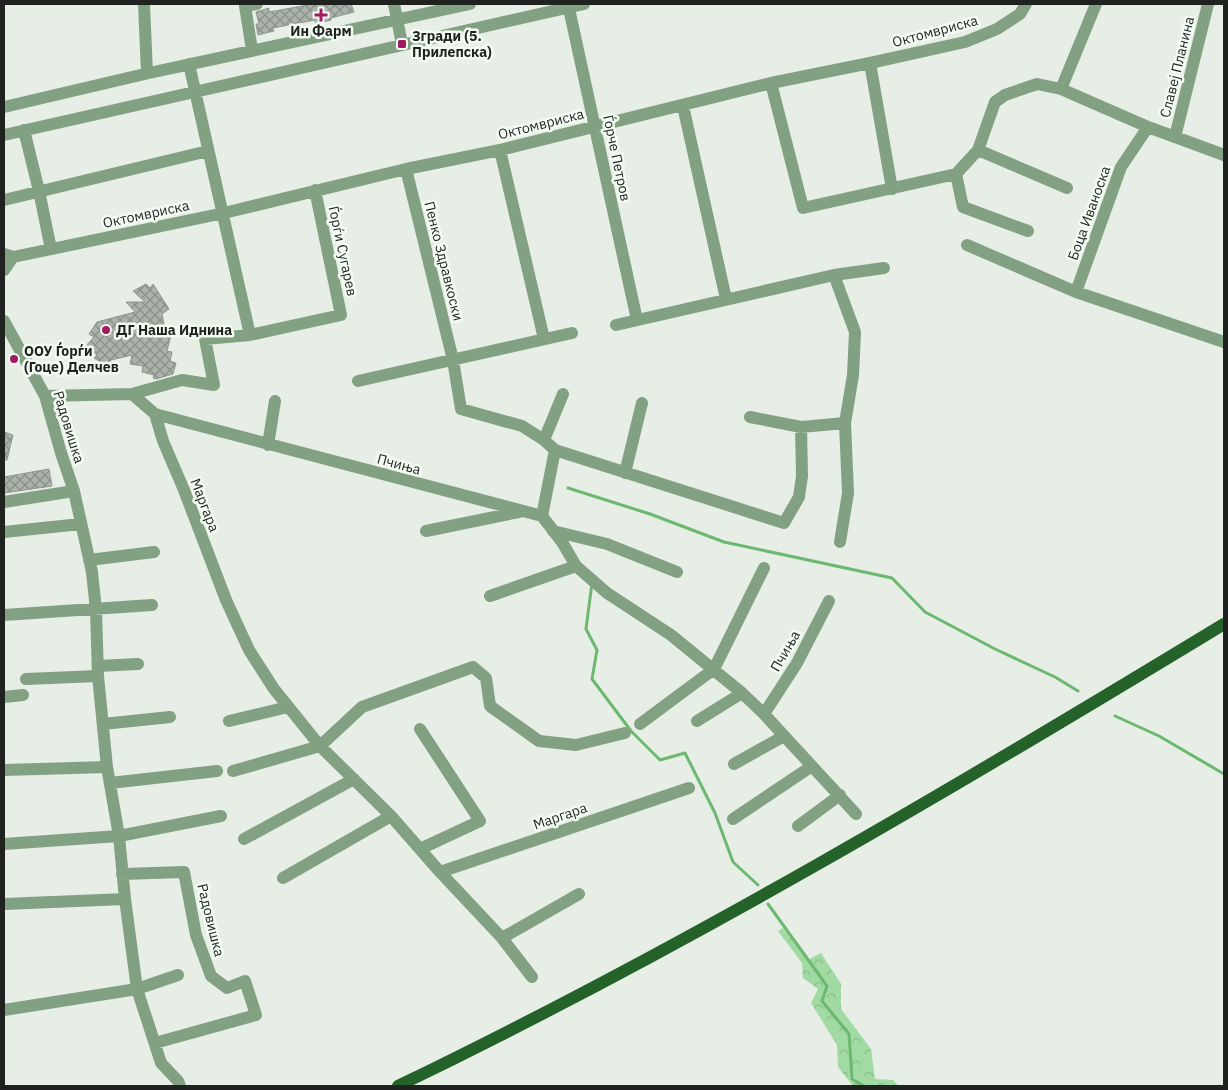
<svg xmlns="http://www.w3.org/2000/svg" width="1228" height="1090" viewBox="0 0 1228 1090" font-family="'IBM Plex Sans',sans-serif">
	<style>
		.forest { fill: url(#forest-crowns) }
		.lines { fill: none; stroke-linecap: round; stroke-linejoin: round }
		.stream { stroke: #6db871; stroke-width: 3 }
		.building { fill: url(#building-cross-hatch); stroke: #8f978f }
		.minor { stroke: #82a182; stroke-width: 12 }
		.major { stroke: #24622a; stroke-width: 12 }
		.poi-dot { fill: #a41a62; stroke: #f3fcf3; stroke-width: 2 }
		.labels { text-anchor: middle; stroke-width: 5; stroke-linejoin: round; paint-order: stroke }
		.poi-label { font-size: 14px; font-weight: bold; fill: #1f221f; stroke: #f3fcf3; text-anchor: start }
		.street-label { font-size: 14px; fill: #1f221f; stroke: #f3fcf3 }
	</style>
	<defs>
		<pattern id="forest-crowns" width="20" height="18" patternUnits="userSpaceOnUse" patternTransform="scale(1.25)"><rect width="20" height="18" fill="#a1daa3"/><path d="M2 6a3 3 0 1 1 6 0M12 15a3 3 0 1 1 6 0" fill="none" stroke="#8abb8c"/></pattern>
		<pattern id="building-cross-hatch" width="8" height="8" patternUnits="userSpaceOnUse" patternTransform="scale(1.25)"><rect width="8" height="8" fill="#aab2aa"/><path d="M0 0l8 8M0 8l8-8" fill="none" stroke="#8a908a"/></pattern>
	</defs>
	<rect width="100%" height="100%" fill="#e6eee6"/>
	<path class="forest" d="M 783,928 L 808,960 L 821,953 L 841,984 L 841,1009 L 871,1049 L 875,1079 L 893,1080 L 899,1086 L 853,1086 L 838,1067 L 837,1045 L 811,1003 L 818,989 L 803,978 L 802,963 L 778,931 Z"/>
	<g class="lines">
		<path class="stream" d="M 568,488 L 650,514 L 724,542 L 892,578 L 925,612 L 995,649 L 1055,677 L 1078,691
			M 592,583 L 586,629 L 597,650 L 592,679 L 631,731 L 660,760 L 685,753 L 715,813 L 733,862 L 758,885
			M 1115,716 L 1159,736 L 1224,774
			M 768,904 L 827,986 L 822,1001 L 849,1034 L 852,1079 L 864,1086"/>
	</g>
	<path class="building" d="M 313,4 L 351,4 L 354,12 L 331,18 L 331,20 L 316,24 L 315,20 L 273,28 L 274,31 L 258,35 L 256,24 L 259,24 L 256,12 L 269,8 L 269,12 Z
		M 146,284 L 150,288 L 153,284 L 169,309 L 162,314 L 165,330 L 173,327 L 167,351 L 172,352 L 170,361 L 176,363 L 173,374 L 156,379 L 153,378 L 154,375 L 142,372 L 143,366 L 130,364 L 132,355 L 111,360 L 107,366 L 94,358 L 97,355 L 86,346 L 94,337 L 89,334 L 97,322 L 135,312 L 126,302 L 145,302 L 133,291 Z
		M 4,432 L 13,435 L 7,460 L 4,460 Z
		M 49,469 L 52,486 L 4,493 L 4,477 Z"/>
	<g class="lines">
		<path class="minor" d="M 144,4 L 147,73
			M 394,4 L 402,44
			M 568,4 L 637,320
			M 252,50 L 245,6 L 257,4
			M 870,63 L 892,189
			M 189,64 L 250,335
			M 771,83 L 803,208 L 956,174 L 978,150 L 995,102 L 1005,95 L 1037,84 L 1061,89 L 1148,127 L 1224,155
			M 1061,89 L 1096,4
			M 683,106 L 726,299
			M 4,107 L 149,73 L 470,4
			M 24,130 L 39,191 L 51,249
			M 4,135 L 584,4
			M 1175,137 L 1208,4
			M 500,150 L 544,339
			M 978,150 L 1067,188
			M 406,169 L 453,360 L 461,409 L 522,426 L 544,440 L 555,450 L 542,516
			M 956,174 L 963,207 L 1028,231
			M 4,200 L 208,151
			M 967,245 L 1076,292 L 1224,342
			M 4,254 L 13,257 L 224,213 L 406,169 L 500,150 L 771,83 L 870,63 L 965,42 L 997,29 L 1020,14 L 1026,4
			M 4,270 L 13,257
			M 834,275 L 855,332 L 853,375 L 845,423 L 848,493 L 840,542
			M 1076,292 L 1121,167 L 1148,127
			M 4,321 L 45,396 L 61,453 L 74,491 L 92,572 L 96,610 L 98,676 L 107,767 L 119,836 L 125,899 L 137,989 L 161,1063 L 178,1081 L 180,1086
			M 616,325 L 834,275 L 884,268
			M 358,381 L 572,333
			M 132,394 L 155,414 L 163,441 L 184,490 L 226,600 L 249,650 L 274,689 L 320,746 L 391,816 L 440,872 L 502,938 L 532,977
			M 45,396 L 132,394 L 182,380 L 214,385 L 205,339 L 250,335 L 341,315 L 315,190
			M 155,414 L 542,516 L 562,542 L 576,566 L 607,593 L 671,635 L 742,693 L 764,714 L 856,814
			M 750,417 L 801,427 L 845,423
			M 544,440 L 563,394
			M 268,445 L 275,401
			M 555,450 L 784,523 L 799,497 L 802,476 L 801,427
			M 625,473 L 642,403
			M 4,502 L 74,491
			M 426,531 L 519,512
			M 553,531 L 607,544 L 677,572
			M 4,532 L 81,524
			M 89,560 L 154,552
			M 490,596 L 576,566
			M 4,615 L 152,605
			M 98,666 L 138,664
			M 26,679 L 98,676
			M 4,697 L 23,695
			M 764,714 L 797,663 L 829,601
			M 229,721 L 288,707
			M 697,721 L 742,693
			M 103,724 L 170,717
			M 640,724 L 714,669 L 764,568
			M 734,764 L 784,736
			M 4,770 L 107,767
			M 233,771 L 320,746 L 362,707 L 473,667 L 486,678 L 490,706 L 539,741 L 576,745 L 625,733
			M 110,783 L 217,771
			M 733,819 L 812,766
			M 798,826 L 840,795
			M 244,839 L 354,779
			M 4,844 L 119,836 L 221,816
			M 420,849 L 480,821 L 420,729
			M 440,872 L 689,788
			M 122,874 L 184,872 L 196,935 L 211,976 L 227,988 L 245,981 L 256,1015 L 155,1043
			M 283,878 L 391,816
			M 4,904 L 125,899
			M 502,938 L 579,894
			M 4,1010 L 137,989 L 178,975"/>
		<path class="major" d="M 398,1086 C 682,949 954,788 1224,624"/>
	</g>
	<g class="poi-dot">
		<path d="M318.5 7.5h5v5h5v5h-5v5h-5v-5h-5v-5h5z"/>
		<rect x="397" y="39" width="10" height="10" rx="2.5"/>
		<circle cx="106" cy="330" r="5"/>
		<circle cx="14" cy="359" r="5"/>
	</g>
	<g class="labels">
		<g class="poi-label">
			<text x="321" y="36" text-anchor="middle">Ин Фарм</text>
			<text x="412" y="41">Згради (5.<tspan x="412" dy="16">Прилепска)</tspan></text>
			<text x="116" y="335">ДГ Наша Иднина</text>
			<text x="24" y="356">ООУ Ѓорѓи<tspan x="24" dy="16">(Гоце) Делчев</tspan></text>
		</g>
		<g class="street-label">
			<text transform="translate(935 31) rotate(-15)" y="5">Октомвриска</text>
			<text transform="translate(1177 67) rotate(-76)" y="5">Славеј Планина</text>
			<text transform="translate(541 124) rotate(-14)" y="5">Октомвриска</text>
			<text transform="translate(617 158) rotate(78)" y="5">Ѓорче Петров</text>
			<text transform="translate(1089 213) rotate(-70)" y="5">Боца Иваноска</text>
			<text transform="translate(146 214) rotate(-12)" y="5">Октомвриска</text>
			<text transform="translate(343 251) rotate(78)" y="5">Ѓорѓи Сугарев</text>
			<text transform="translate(444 261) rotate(76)" y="5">Пенко Здравкоски</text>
			<text transform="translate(69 427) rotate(73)" y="5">Радовишка</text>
			<text transform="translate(399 464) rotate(15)" y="5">Пчиња</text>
			<text transform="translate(205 505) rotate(69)" y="5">Маргара</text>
			<text transform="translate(785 651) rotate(-60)" y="5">Пчиња</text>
			<text transform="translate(560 816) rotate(-19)" y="5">Маргара</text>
			<text transform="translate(211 920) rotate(76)" y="5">Радовишка</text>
		</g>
	</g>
	<rect width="1228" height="1090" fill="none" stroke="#1f221f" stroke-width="10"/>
</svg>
